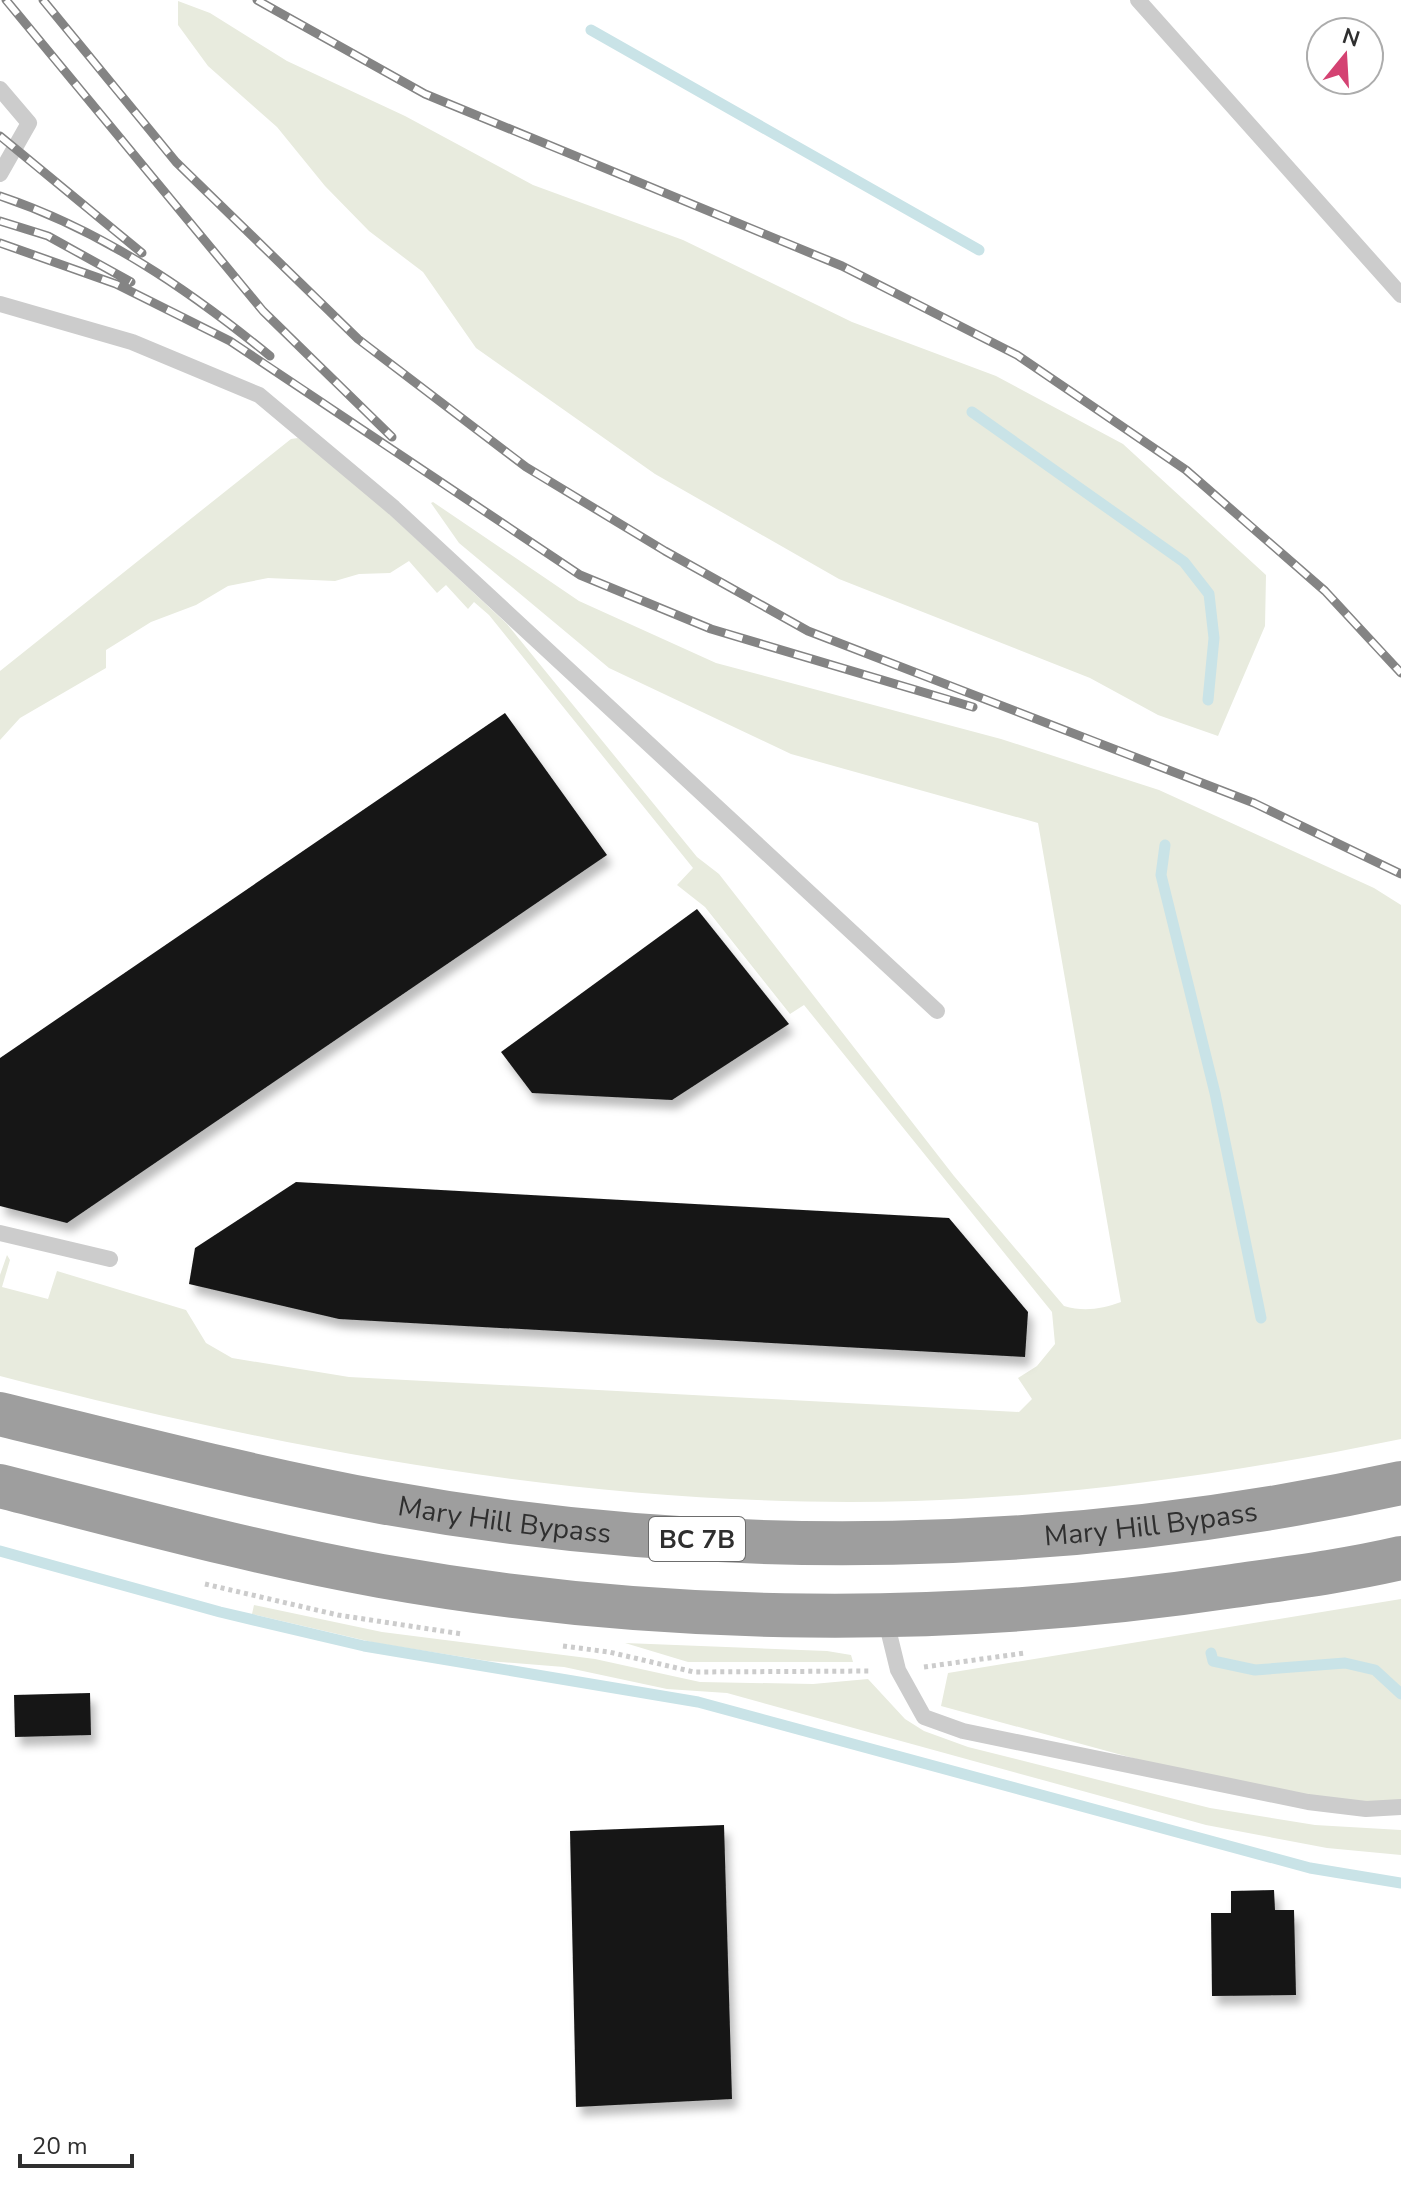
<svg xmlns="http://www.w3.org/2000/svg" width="1401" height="2186" viewBox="0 0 1401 2186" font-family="'Nunito Sans',sans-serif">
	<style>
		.green { fill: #e8ebde }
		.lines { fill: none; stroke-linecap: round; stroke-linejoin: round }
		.stream { stroke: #c9e3e7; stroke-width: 11 }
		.building { fill: #161616; filter: url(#shadow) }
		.path { stroke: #ccc; stroke-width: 5; stroke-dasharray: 4 4; stroke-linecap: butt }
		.service { stroke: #ccc; stroke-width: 16 }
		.trunk { stroke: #9e9e9e; stroke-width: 44 }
		.rail-casing { stroke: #848484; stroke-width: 9 }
		.rail { stroke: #fff; stroke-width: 6; stroke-dasharray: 18; stroke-linecap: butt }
		.labels { text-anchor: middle; stroke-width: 8; stroke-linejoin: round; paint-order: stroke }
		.shield { fill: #fff; stroke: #6d6d6d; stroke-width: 2 }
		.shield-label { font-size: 26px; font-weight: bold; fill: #2f2f2f }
		.street-label { font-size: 28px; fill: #2f2f2f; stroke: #fff }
	</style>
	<defs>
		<filter id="shadow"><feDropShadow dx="5" dy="9" stdDeviation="4" flood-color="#0004"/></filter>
	</defs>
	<rect width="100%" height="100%" fill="#fff"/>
	<path class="green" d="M 178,1 L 210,13 L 287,61 L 405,116 L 533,185 L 683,240 L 852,322 L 996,376 L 1123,444 L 1266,575 L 1265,626 L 1218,736 L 1158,715 L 1090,678 L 839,579 L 655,474 L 476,348 L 423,272 L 369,231 L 325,186 L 277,127 L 208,66 L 178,25 Z
		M 298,438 L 365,491 L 507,624 L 697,857 L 719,874 L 954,1176 L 1064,1306 C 1084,1312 1102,1309 1121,1302 L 1038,823 L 791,754 L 609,668 L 459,543 L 431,503 L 433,502 L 579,601 L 716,663 L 1001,739 L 1159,790 L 1374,888 L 1401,905 L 1401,1439 C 1241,1472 1077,1496 914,1501 C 606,1510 297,1453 0,1376 L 0,1275 L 7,1255 L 10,1260 L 2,1287 L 48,1299 L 57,1271 L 186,1310 L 206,1343 L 232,1358 L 349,1377 L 1019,1412 L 1032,1399 L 1018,1378 L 1037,1366 L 1055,1344 L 1052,1312 L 804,1005 L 790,1014 L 705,907 L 677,885 L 693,868 L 489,615 L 474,602 L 468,609 L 446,585 L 437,593 L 409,561 L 390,573 L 359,574 L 335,581 L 268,578 L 228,586 L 196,605 L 151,622 L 106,650 L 106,668 L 20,718 L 0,740 L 0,671 L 291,439 Z
		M 1401,1599 L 1401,1803 L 1339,1800 L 1199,1776 L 941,1706 L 948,1673 Z
		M 254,1605 L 382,1632 L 595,1659 L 700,1682 L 813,1684 L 868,1679 L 905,1719 L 924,1731 L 968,1747 L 1210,1808 L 1315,1825 L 1401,1830 L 1401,1855 L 1327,1848 L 1206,1825 L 727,1693 L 667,1689 L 564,1667 L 488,1661 L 376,1643 L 252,1614 Z
		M 625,1643 L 827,1651 L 851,1655 L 853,1662 L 688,1662 Z"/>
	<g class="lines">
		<path class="stream" d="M 591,30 L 979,250
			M 972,412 L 1184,562 L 1209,594 L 1214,638 L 1208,700
			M 1165,845 L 1161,875 L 1215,1093 L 1261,1318
			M 0,1551 L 220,1612 L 364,1646 L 698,1702 L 1310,1868 L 1401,1883
			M 1211,1653 L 1213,1661 L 1255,1670 L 1345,1663 L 1375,1670 L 1401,1694"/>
	</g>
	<path class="building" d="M 505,713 L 607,855 L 67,1223 L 0,1206 L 0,1058 Z
		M 697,909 L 789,1024 L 672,1100 L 532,1093 L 501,1052 Z
		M 296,1182 L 949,1218 L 1028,1312 L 1025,1357 L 339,1319 L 189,1284 L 195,1248 Z
		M 90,1693 L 91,1735 L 15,1737 L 14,1695 Z
		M 724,1825 L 732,2099 L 576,2107 L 570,1831 Z
		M 1274,1890 L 1275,1910 L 1294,1910 L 1296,1995 L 1212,1996 L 1211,1913 L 1231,1913 L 1231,1891 Z"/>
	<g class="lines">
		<path class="path" d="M 205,1584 L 338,1615 L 462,1634
			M 563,1646 L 609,1652 L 694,1672 L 871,1671
			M 924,1667 L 1025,1653"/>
		<path class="service" d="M 1138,0 L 1401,295
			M 0,89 L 29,123 L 0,174
			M 0,304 L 132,342 L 259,395 L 394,508 L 937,1011
			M 0,1233 L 110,1259
			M 885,1617 L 898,1670 L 924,1717 L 963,1731 L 1308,1802 L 1366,1809 L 1401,1807"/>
		<g class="trunk">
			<path id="s1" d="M 0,1414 C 127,1445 253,1478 382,1502 C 718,1563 1068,1556 1401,1483"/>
			<path d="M 0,1486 C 127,1518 253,1553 381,1576 C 661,1626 952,1628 1233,1586 C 1289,1578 1345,1571 1401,1558"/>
		</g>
		<defs>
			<path id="rail" d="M 6,0 L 263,311 L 392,437
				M 43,0 L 176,162 L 358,339 L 526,467 L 665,551 L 808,631 L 1254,803 L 1401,874
				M 257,0 L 425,94 L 842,266 L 1017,355 L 1186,470 L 1325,591 L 1401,673
				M 0,136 L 142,253
				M 0,196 C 101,230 188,289 270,356
				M 0,221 L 48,236 L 131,282
				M 0,243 L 116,284 L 230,341 L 580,575 L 711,629 L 973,707"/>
		</defs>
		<use href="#rail" class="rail-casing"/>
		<use href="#rail" class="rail"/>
	</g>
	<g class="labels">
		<rect class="shield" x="649" y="1517" width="96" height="44" rx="6"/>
		<g class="shield-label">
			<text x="697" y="1548">BC 7B</text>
		</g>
		<g class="street-label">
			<text dy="10" stroke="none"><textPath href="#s1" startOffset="516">Mary Hill Bypass</textPath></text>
			<text dy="10" stroke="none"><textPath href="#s1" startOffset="1164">Mary Hill Bypass</textPath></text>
		</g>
	</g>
	<g transform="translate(1345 56) rotate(18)"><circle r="38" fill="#ffffff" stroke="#acacac" stroke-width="2"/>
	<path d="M0-6L14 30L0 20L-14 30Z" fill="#d44272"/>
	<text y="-12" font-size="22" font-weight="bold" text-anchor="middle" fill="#2f2f2f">N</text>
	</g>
	<path d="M20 2154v12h112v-12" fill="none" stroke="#2f2f2f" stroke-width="4"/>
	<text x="32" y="2154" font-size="24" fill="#2f2f2f" stroke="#ffffff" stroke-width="6" paint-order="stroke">20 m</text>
</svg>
